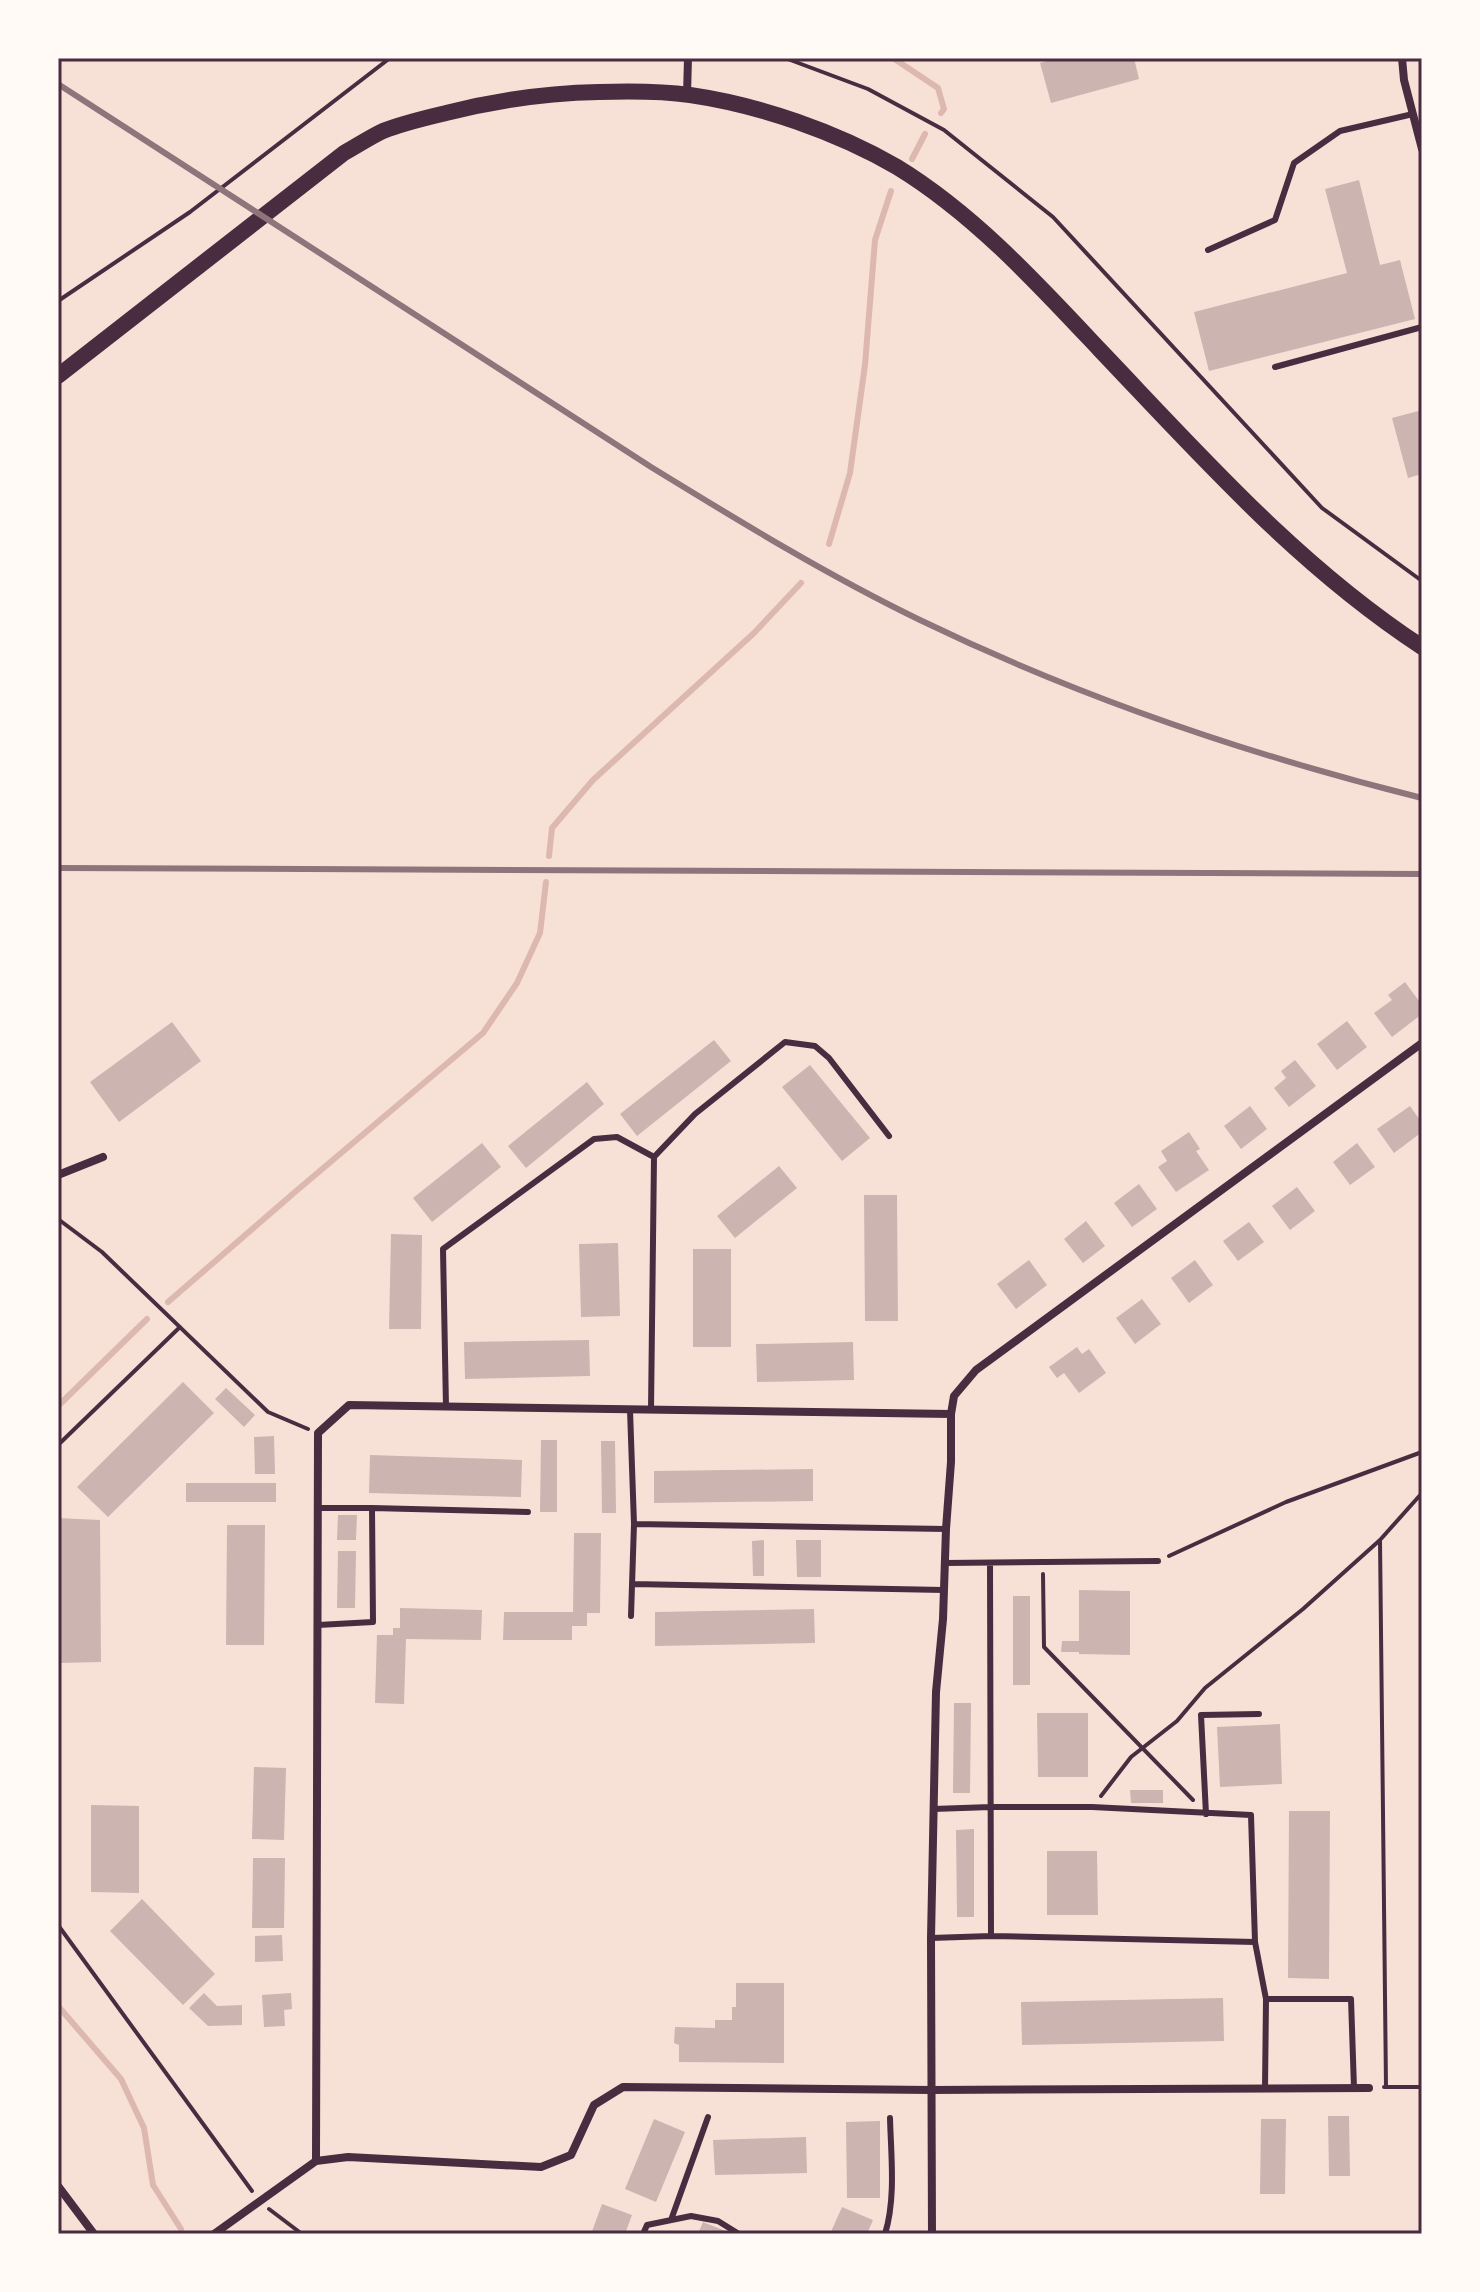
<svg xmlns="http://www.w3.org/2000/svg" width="1480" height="2292" viewBox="0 0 1480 2292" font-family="'Alegreya Sans',sans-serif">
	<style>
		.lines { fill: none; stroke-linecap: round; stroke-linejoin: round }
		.stream { stroke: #dcb8b0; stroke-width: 6 }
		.building { fill: #ccb4b1 }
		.path { stroke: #4a2c40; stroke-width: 4 }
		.service { stroke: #4a2c40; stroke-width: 6 }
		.minor { stroke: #4a2c40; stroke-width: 8 }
		.secondary { stroke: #4a2c40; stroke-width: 16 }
		.rail { stroke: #8f747c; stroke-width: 6 }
		.neatline { fill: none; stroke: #4a2c40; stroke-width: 3 }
	</style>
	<rect width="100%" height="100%" fill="#f7e1d7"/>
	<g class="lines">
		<path class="stream" d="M 893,58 L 938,88 L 944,109 L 941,113
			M 912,159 L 925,134
			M 829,544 L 850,473 L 865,365 L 875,240 L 891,191
			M 549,856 L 552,828 L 593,780 L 754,633 L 801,583
			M 168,1302 L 295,1192 L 483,1033 L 517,983 L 540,933 L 546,882
			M 58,1406 L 147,1319
			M 58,2006 L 121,2079 L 144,2128 L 153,2185 L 181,2229"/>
	</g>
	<path class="building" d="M 1058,58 L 1134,58 L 1139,79 L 1051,103 L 1040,63 Z
		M 1359,180 L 1380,265 L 1400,260 L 1415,319 L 1209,371 L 1194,312 L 1347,273 L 1325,189 Z
		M 1422,410 L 1422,474 L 1408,478 L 1392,418 Z
		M 1405,982 L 1422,1005 L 1422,1014 L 1392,1037 L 1374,1013 L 1392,1000 L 1388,995 Z
		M 1347,1021 L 1367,1047 L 1337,1070 L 1317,1044 Z
		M 172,1022 L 201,1061 L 119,1122 L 90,1082 Z
		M 714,1040 L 731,1061 L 637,1136 L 620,1114 Z
		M 1295,1060 L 1316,1086 L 1289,1107 L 1274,1088 L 1286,1078 L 1281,1071 Z
		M 810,1065 L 870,1138 L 842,1161 L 782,1087 Z
		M 587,1082 L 604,1104 L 526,1168 L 508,1146 Z
		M 1250,1106 L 1267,1129 L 1241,1149 L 1224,1126 Z
		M 1410,1106 L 1422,1123 L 1422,1132 L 1394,1153 L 1377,1129 Z
		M 1189,1132 L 1200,1149 L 1196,1151 L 1209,1170 L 1176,1192 L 1158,1167 L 1167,1161 L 1161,1151 Z
		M 482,1143 L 501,1167 L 432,1222 L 413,1198 Z
		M 1357,1143 L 1375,1167 L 1350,1185 L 1333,1162 Z
		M 779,1166 L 797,1188 L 735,1238 L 717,1216 Z
		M 1139,1184 L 1157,1209 L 1132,1227 L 1114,1203 Z
		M 1297,1187 L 1315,1211 L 1290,1230 L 1272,1206 Z
		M 864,1195 L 897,1195 L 898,1321 L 865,1321 Z
		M 1086,1221 L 1105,1246 L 1083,1263 L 1064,1239 Z
		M 1249,1222 L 1264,1242 L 1238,1261 L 1223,1241 Z
		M 391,1234 L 422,1235 L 421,1329 L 389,1329 Z
		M 618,1243 L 620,1316 L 581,1317 L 579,1244 Z
		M 693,1249 L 731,1249 L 731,1347 L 693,1347 Z
		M 1029,1260 L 1047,1285 L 1016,1309 L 997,1284 Z
		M 1195,1260 L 1213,1285 L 1189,1303 L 1171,1278 Z
		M 1142,1299 L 1161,1324 L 1135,1344 L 1116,1318 Z
		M 589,1340 L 590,1376 L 465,1379 L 464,1342 Z
		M 853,1342 L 854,1380 L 757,1382 L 756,1344 Z
		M 1077,1347 L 1082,1354 L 1089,1349 L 1106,1373 L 1079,1393 L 1064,1373 L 1057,1378 L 1049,1367 Z
		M 183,1382 L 214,1413 L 108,1517 L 77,1487 Z
		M 226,1388 L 255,1415 L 244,1427 L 215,1399 Z
		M 274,1436 L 275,1474 L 255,1474 L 254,1437 Z
		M 541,1440 L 557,1440 L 557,1512 L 540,1512 Z
		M 601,1441 L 615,1441 L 616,1513 L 602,1513 Z
		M 370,1455 L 522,1460 L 521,1497 L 369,1493 Z
		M 813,1469 L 813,1501 L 654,1503 L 654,1471 Z
		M 186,1483 L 276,1483 L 276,1502 L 186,1502 Z
		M 338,1515 L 357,1515 L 356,1540 L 337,1540 Z
		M 58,1518 L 100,1520 L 101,1662 L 58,1663 Z
		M 227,1525 L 265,1525 L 264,1645 L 226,1645 Z
		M 574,1533 L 601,1533 L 600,1613 L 587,1613 L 587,1626 L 572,1626 L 572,1640 L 503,1640 L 504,1612 L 573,1612 Z
		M 764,1540 L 764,1576 L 753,1576 L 752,1541 Z
		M 796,1540 L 821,1540 L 821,1577 L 797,1577 Z
		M 338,1551 L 356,1551 L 355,1608 L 337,1608 Z
		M 1079,1590 L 1130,1591 L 1130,1655 L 1079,1654 L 1079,1652 L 1061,1652 L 1062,1641 L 1079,1641 Z
		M 1013,1596 L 1030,1596 L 1030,1685 L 1013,1685 Z
		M 400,1608 L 482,1610 L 481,1640 L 406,1639 L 404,1704 L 375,1703 L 377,1635 L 393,1635 L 393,1628 L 400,1628 Z
		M 814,1609 L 815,1643 L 655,1646 L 655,1612 Z
		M 954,1703 L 971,1703 L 970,1793 L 953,1793 Z
		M 1037,1713 L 1088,1713 L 1088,1777 L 1038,1777 Z
		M 1280,1724 L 1282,1784 L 1220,1787 L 1217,1727 Z
		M 254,1767 L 286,1768 L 284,1840 L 252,1839 Z
		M 1130,1790 L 1163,1790 L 1163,1803 L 1131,1803 Z
		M 91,1805 L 139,1806 L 139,1893 L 91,1892 Z
		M 1289,1811 L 1330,1811 L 1329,1979 L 1288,1978 Z
		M 974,1829 L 974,1917 L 957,1917 L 956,1830 Z
		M 1047,1851 L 1097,1851 L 1098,1915 L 1047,1915 Z
		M 253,1858 L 285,1858 L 284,1928 L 252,1928 Z
		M 142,1899 L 215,1974 L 183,2005 L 110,1931 Z
		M 282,1935 L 283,1961 L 255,1962 L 255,1936 Z
		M 736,1983 L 784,1983 L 784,2063 L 679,2062 L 679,2045 L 674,2043 L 675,2027 L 715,2028 L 715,2020 L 732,2020 L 732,2007 L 736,2007 Z
		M 204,1993 L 217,2006 L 242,2005 L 242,2025 L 208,2026 L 189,2008 Z
		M 291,1993 L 292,2009 L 284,2010 L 285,2026 L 264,2027 L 262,1995 Z
		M 1223,1998 L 1224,2041 L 1022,2045 L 1021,2002 Z
		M 1328,2116 L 1349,2116 L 1350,2176 L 1329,2176 Z
		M 654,2119 L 685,2132 L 656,2202 L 625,2189 Z
		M 1261,2119 L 1286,2119 L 1285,2194 L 1260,2194 Z
		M 880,2121 L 880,2198 L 847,2198 L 846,2122 Z
		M 806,2137 L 807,2173 L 715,2175 L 713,2140 Z
		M 602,2204 L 632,2215 L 625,2234 L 591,2234 Z
		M 842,2207 L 873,2220 L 867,2234 L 830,2234 Z
		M 703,2222 L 733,2234 L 698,2234 Z"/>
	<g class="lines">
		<path class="path" d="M 785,58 L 868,89 L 944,130 L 1053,217 L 1322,508 L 1422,581
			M 58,301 L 190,212 L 390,58
			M 58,1219 L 102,1252 L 268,1412 L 308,1429
			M 58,1445 L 180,1327
			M 1380,1540 L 1386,2087
			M 1169,1556 L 1286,1502 L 1422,1452
			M 1043,1574 L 1044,1647 L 1193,1800
			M 1101,1796 L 1131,1757 L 1177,1721 L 1205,1688 L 1303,1609 L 1380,1540 L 1422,1493
			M 58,1925 L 252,2191
			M 1384,2087 L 1422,2087
			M 269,2209 L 302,2234
			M 58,2232 L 60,2234"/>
		<path class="service" d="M 1208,250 L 1275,220 L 1294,163 L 1340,131 L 1413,114
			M 1275,367 L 1422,327
			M 446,1407 L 443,1249 L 594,1139 L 617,1137 L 654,1157
			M 630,1410 L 634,1524 L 631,1616
			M 651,1410 L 654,1157 L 695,1114 L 785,1042 L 815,1046 L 829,1058 L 889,1136
			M 318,1508 L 372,1508
			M 634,1524 L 946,1529
			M 945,1563 L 1158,1561
			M 632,1584 L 944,1590
			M 318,1625 L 373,1622 L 372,1508 L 528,1512
			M 933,1809 L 991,1807 L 1092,1807 L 1251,1815 L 1255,1942 L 991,1936
			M 1206,1814 L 1201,1715 L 1259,1714
			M 931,1938 L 991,1936 L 990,1563
			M 1255,1942 L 1266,1999
			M 1265,2089 L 1266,1999 L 1351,1999 L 1354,2088
			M 671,2220 L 708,2117
			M 643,2234 L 647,2225 L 691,2216 L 718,2221 L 739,2234
			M 885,2234 C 896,2198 891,2156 890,2118"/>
		<path class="minor" d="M 1402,58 L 1404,80 L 1422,149
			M 687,95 L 688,58
			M 58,1175 L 103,1157
			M 316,2161 L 348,2157 L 541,2167 L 571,2155 L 594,2105 L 623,2087 L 931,2090 L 1369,2088
			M 58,2186 L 94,2234
			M 214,2234 L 316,2161 L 318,1433 L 349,1405 L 951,1414
			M 932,2234 L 931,1938 L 936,1692 L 943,1619 L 946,1529 L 951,1462 L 951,1414 L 954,1396 L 976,1370 L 1422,1043"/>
		<path class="secondary" d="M 58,376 L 344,153 C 357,146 370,137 383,131 C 403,123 425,118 446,113 C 497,100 547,93 599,92 C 629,91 661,91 690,95 C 759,105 837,132 897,167 C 974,214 1038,284 1099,349 C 1201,456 1297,565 1422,647"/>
		<path class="rail" d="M 58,84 L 651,467 C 739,521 827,575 920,620 C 1081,698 1249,755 1422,798
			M 58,868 L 1422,874"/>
	</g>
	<rect width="1480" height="2292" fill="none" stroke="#fffaf5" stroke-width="120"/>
	<rect x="60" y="60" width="1360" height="2172" class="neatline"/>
</svg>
